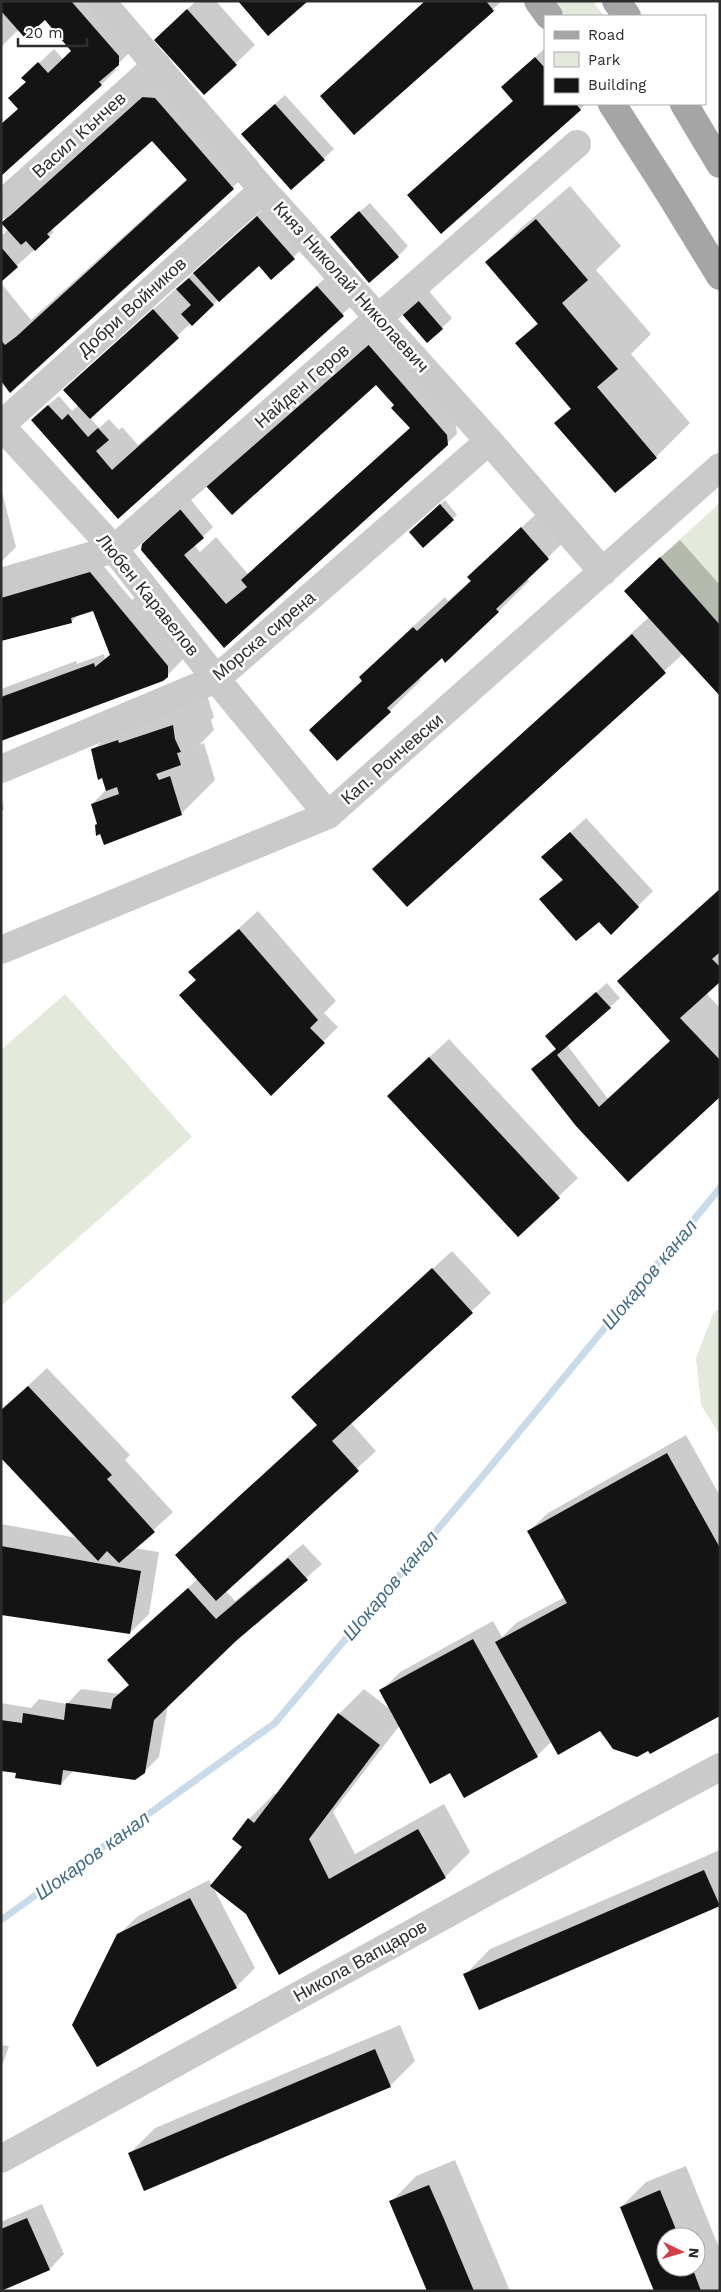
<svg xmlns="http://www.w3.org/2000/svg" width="721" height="2292" viewBox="0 0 721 2292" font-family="'Work Sans',sans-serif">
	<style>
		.green { fill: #e3e9db }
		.shadow { fill: #0003; fill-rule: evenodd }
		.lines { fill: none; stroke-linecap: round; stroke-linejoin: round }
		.stream { stroke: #c9dbe8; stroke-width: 7 }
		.building { fill: #141414 }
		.minor { stroke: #cacaca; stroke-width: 28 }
		.major { stroke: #a5a5a5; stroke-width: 28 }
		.labels { text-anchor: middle; stroke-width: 5; stroke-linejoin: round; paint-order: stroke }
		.street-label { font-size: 18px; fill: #2d2d2d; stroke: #fff }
		.water-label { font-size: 19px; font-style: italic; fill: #426c87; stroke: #fff }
	</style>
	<rect width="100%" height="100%" fill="#fff"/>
	<path class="green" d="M 554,1 L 593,1 L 604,16 L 566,16 Z
		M 720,503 L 720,625 L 660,557 Z
		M 65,994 L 192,1137 L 1,1306 L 1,1050 Z
		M 720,1308 L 720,1435 L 701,1405 L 696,1358 L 713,1314 Z"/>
	<path class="shadow" d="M 1,1 L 98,1 L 133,49 L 114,68 L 116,70 L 101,85 L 19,109 L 9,98 L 26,82 L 38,64 L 54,49 L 63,59 L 72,50 L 45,18 L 19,29 L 1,47 Z
		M 196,1 L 216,1 L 255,45 L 204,94 L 155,40 Z
		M 427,1 L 502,1 L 354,133 L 321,96 Z
		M 545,48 L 545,104 L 586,104 L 441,232 L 408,195 L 514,100 L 503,87 Z
		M 168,72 L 181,73 L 259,163 L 11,391 L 1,380 L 1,283 L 31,320 L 187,179 L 152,139 L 51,229 L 54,232 L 1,280 L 1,236 L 9,229 L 3,223 Z
		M 285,95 L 334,149 L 291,189 L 253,124 Z
		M 570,186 L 621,246 L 596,270 L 651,334 L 631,354 L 690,423 L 656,457 L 556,423 L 571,408 L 517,343 L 538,322 L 487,262 L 521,228 Z
		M 283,191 L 320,232 L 271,278 L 259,264 L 191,323 L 90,418 L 99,428 L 109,419 L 119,430 L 122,427 L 138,445 L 343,262 L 369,290 L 118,517 L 42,410 L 59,396 L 72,411 L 79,405 L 65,390 Z
		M 370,203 L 408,246 L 398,256 L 341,227 Z
		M 428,290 L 452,318 L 428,342 L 403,313 Z
		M 377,334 L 456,425 L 457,434 L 224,646 L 153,534 L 191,500 L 213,527 L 194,545 L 200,552 L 216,537 L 248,574 L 279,547 L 412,428 L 396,405 L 376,383 L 218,477 Z
		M 1,488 L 16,547 L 1,562 Z
		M 553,498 L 579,527 L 527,578 L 529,581 L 498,612 L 442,656 L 419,678 L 421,680 L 390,711 L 337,760 L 310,730 L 363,680 L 361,677 L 392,646 L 445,597 L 448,601 L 471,580 L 469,577 Z
		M 445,500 L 457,515 L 453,519 L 415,527 Z
		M 680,540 L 720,585 L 720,694 L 683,654 L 407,905 L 374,869 L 649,617 L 644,572 Z
		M 101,563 L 132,600 L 141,592 L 188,654 L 163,680 L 1,740 L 1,689 L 76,661 L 77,664 L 104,654 L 105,659 L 111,654 L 93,610 L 80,614 L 72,621 L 1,640 L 1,592 Z
		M 206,692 L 214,717 L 211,720 L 214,730 L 199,745 L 204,743 L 215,780 L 181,814 L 105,844 L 92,804 L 107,789 L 93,750 L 127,716 Z
		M 1,795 L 4,809 L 1,812 Z
		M 586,818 L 653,891 L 611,933 L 599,920 L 541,900 L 563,879 L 543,857 Z
		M 720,888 L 720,980 L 706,993 L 720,1008 L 720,1095 L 628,1180 L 533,1069 L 557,1048 L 557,1026 L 607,983 L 620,998 L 567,1045 L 608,1099 L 675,1038 L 619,981 Z
		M 258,911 L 336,1001 L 324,1013 L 338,1027 L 271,1094 L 190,972 Z
		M 449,1039 L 578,1178 L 518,1235 L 408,1077 Z
		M 452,1251 L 491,1293 L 351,1423 L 376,1451 L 225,1590 L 235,1601 L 303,1544 L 322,1564 L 235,1641 L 168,1705 L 159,1757 L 144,1772 L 74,1770 L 61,1784 L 17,1772 L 1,1770 L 1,1703 L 31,1708 L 39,1699 L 67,1704 L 81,1689 L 120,1694 L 130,1684 L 128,1642 L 198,1579 L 177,1555 L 318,1425 L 312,1378 Z
		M 47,1368 L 130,1455 L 125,1460 L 173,1512 L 134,1548 L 159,1552 L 149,1614 L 130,1633 L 1,1613 L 1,1524 L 78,1538 L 1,1411 Z
		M 686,1435 L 720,1496 L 720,1715 L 649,1749 L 601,1729 L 552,1741 L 537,1756 L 451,1771 L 400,1725 L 333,1812 L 355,1854 L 444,1804 L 470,1852 L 445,1877 L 247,1914 L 213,1887 L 255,1968 L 236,1987 L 118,1935 L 138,1916 L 209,1880 L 212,1885 L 244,1847 L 234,1839 L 249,1819 L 275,1793 L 277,1795 L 339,1714 L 364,1689 L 391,1710 L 381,1691 L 400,1672 L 493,1621 L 502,1637 L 516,1623 L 565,1597 L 529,1531 L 548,1513 Z
		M 720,1850 L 719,1905 L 465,1975 L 490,1949 Z
		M 400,2025 L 415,2061 L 390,2086 L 130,2153 L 155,2128 Z
		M 1,2045 L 9,2046 L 1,2069 Z
		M 455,2160 L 510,2291 L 429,2291 L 391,2202 L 416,2176 Z
		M 686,2166 L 720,2250 L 720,2291 L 655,2291 L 621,2207 L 646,2182 ZM 666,2237 L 696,2237 L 696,2267 L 666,2267 Z
		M 42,2204 L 64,2254 L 50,2269 L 1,2290 L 1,2222 Z"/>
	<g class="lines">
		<path class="stream" d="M 1,1920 L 275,1723 L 486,1472 L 720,1188"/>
	</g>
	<path class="building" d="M 1,1 L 71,1 L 119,56 L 119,65 L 99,82 L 102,85 L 1,176 L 1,124 L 18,109 L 8,98 L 26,82 L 21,78 L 38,62 L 48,73 L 71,51 L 45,20 L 25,38 L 1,11 Z
		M 238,1 L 308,1 L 268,36 Z
		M 425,1 L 486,1 L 494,11 L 354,135 L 320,96 Z
		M 187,9 L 237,65 L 204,95 L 154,40 Z
		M 535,57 L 545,68 L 545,104 L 576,104 L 581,110 L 441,234 L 407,195 L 513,101 L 501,87 Z
		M 142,97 L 155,98 L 234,189 L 10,393 L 1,381 L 1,340 L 5,345 L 17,336 L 187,180 L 152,141 L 47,234 L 50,237 L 35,251 L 26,241 L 21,245 L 1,223 Z
		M 275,104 L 325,160 L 291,190 L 241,134 Z
		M 359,211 L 399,257 L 369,283 L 330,237 Z
		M 257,216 L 295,259 L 271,280 L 259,266 L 219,302 L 193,273 Z
		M 536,219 L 588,280 L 562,303 L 618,369 L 597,387 L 657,458 L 615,493 L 554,423 L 571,409 L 515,343 L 538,324 L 485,262 Z
		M 1,247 L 18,267 L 1,282 Z
		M 189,278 L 214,305 L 192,326 L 181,314 L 191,305 L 176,289 Z
		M 317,286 L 344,316 L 118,519 L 31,420 L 48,405 L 62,420 L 68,414 L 88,437 L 98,428 L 109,440 L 96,451 L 112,470 Z
		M 417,299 L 443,329 L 427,343 L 401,313 Z
		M 153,309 L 179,338 L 90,419 L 63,390 Z
		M 366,342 L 447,435 L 448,445 L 224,648 L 141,550 L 142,544 L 180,509 L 204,538 L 184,555 L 226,604 L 247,587 L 241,580 L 410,428 L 391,408 L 394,405 L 376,385 L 232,515 L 206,486 Z
		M 440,504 L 454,520 L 423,548 L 409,532 Z
		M 521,527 L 549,559 L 496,609 L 499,612 L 445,663 L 442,658 L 387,708 L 391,712 L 337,761 L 309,730 L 362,681 L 359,677 L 413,627 L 417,631 L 471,581 L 467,577 Z
		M 660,557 L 720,625 L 720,696 L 624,591 Z
		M 90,572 L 168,666 L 168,677 L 163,681 L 1,741 L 1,697 L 94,663 L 95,667 L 110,655 L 93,611 L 71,618 L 72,623 L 1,641 L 1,598 Z
		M 632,634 L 666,673 L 407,907 L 372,869 Z
		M 173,725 L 175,739 L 181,752 L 177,753 L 181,765 L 156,774 L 159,780 L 170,776 L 182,815 L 104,845 L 100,834 L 96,836 L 95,825 L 97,824 L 91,804 L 119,794 L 117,787 L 106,791 L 102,778 L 98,780 L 91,749 L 118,740 L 119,743 Z
		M 570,832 L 639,907 L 611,935 L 599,922 L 576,941 L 539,899 L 563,880 L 541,857 Z
		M 720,889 L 720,952 L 712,959 L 720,967 L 720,982 L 680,1018 L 720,1060 L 720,1097 L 628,1182 L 576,1126 L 531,1069 L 556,1049 L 545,1036 L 596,992 L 611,1008 L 557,1055 L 599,1107 L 670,1041 L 617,981 Z
		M 239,929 L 318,1020 L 310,1028 L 325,1043 L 271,1096 L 179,995 L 196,980 L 188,972 Z
		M 429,1057 L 560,1198 L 518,1237 L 387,1096 Z
		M 432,1268 L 473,1313 L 332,1441 L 359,1471 L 216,1601 L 175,1555 L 317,1425 L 291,1397 Z
		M 28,1386 L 112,1475 L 107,1479 L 155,1532 L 119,1563 L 107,1551 L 98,1561 L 1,1458 L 1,1410 Z
		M 667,1453 L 720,1548 L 720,1716 L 650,1754 L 648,1751 L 637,1757 L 613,1749 L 600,1731 L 558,1755 L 495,1642 L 567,1603 L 527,1531 Z
		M 1,1546 L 141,1571 L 130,1634 L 1,1615 Z
		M 288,1558 L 308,1580 L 236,1641 L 154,1720 L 145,1773 L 135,1780 L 63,1770 L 61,1785 L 15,1778 L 16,1773 L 1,1771 L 1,1720 L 22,1723 L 23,1713 L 64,1720 L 66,1703 L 111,1709 L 113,1699 L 129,1685 L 107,1660 L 188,1588 L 216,1619 Z
		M 473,1639 L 538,1757 L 464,1798 L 450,1773 L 430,1784 L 379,1690 Z
		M 338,1713 L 380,1745 L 309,1839 L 329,1879 L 418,1829 L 446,1878 L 279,1975 L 246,1914 L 210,1886 L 242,1847 L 232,1839 L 248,1818 L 254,1823 Z
		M 704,1870 L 720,1906 L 479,2010 L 463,1974 Z
		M 190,1898 L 237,1988 L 97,2067 L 72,2025 L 117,1934 Z
		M 375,2049 L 391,2087 L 144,2191 L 128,2153 Z
		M 429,2185 L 444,2219 L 474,2291 L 427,2291 L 389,2201 Z
		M 660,2190 L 679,2237 L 666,2237 L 666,2267 L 692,2267 L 701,2291 L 654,2291 L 620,2207 Z
		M 27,2218 L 50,2270 L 1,2291 L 1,2229 Z"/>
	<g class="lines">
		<path class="minor" d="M 101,1 L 263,190 L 489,441 L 603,572
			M 1,205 L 157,65
			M 1,425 L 263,190
			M 1,426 L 114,549 L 216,679 L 328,815
			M 1,582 L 114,549 L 577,144
			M 1,769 L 216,679 L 489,441
			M 1,950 L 328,815 L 720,467
			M 1,2159 L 496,1887 L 720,1767"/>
		<path class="major" d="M 538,1 L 549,16
			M 616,1 L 627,16
			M 612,104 L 671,196 L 720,276
			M 684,104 L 720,164"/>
	</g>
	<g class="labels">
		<g class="street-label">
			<text transform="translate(79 135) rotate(-42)" y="6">Васил Кънчев</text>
			<text transform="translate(351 287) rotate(48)" y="6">Княз Николай Николаевич</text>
			<text transform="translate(132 307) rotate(-42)" y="6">Добри Войников</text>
			<text transform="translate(302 386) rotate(-41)" y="6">Найден Геров</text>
			<text transform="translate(148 595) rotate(51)" y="6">Любен Каравелов</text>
			<text transform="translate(264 636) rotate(-40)" y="6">Морска сирена</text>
			<text transform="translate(392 759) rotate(-41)" y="6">Кап. Рончевски</text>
			<text transform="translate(360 1961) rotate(-29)" y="6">Никола Вапцаров</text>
		</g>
		<g class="water-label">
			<text transform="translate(649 1274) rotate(-50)" y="7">Шокаров канал</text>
			<text transform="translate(390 1585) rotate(-50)" y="7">Шокаров канал</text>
			<text transform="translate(92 1855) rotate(-36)" y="7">Шокаров канал</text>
		</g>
	</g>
	<rect width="721" height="2292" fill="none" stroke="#2d2d2d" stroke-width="5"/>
	<rect x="544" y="15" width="162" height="90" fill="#ffffff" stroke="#ababab"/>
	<rect x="554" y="31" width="25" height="8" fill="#a5a5a5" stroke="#ababab"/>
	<text x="588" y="40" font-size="15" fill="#2d2d2d">Road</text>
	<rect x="554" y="52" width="25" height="15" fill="#e3e9db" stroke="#ababab"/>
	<text x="588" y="65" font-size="15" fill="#2d2d2d">Park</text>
	<rect x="554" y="78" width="25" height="15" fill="#141414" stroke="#ababab"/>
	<text x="588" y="90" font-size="15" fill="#2d2d2d">Building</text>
	<g transform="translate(681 2252) rotate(95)"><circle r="24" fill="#ffffff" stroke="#ababab"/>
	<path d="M0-4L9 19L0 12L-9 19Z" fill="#d53d47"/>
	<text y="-8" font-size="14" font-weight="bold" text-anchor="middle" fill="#2d2d2d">N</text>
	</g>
	<path d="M18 38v8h69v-8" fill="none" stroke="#2d2d2d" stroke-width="2.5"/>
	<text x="25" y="38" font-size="15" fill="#2d2d2d" stroke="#ffffff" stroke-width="4" paint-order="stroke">20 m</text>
</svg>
